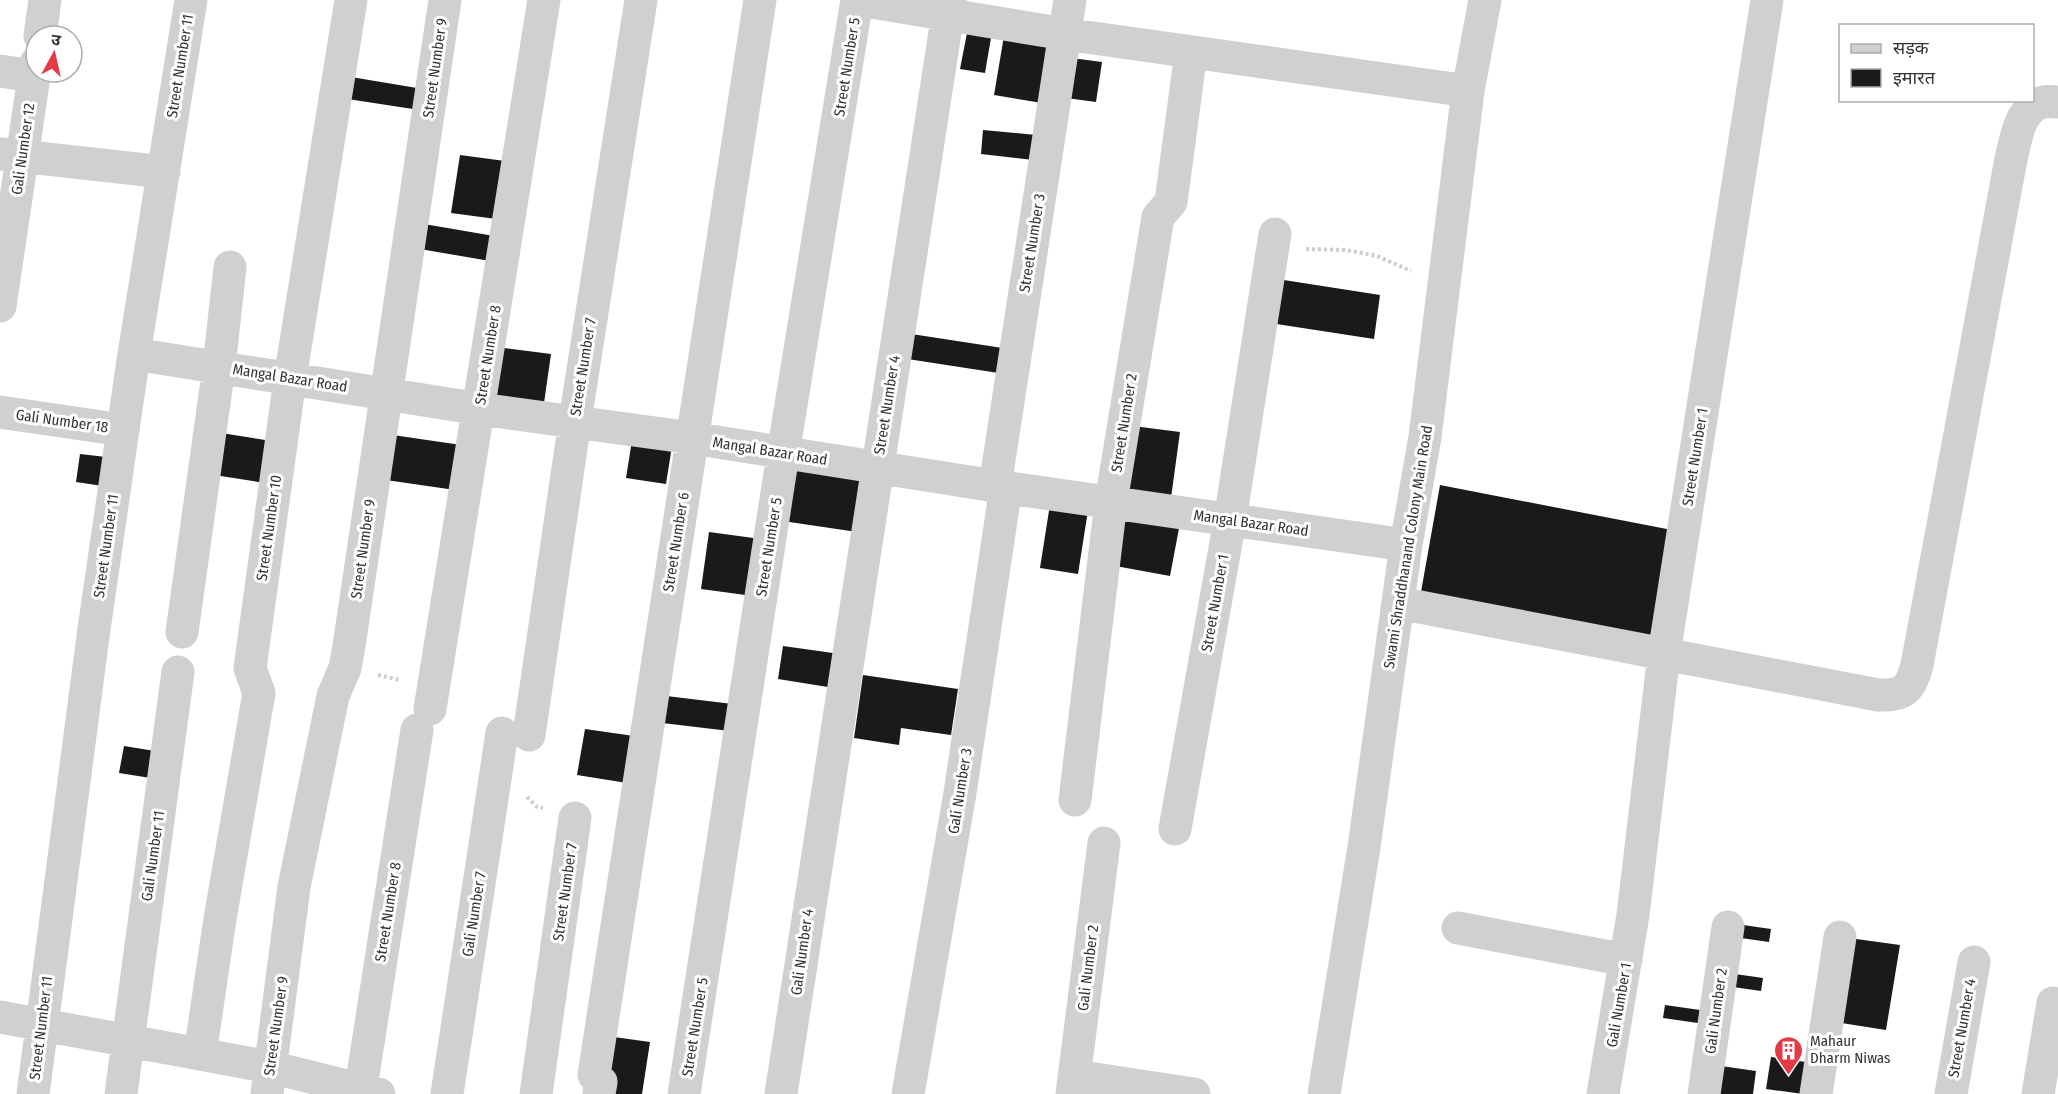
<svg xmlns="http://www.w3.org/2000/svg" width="2058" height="1094" viewBox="0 0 2058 1094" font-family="'Fira Sans Condensed','Noto Sans Devanagari',sans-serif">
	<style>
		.building { fill: #1a1a1a }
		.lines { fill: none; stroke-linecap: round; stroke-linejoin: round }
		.path { stroke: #cdcdcd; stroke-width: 4; stroke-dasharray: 3 3; stroke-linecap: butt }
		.minor { stroke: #d0d0d0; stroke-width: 33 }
		.labels { text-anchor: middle; stroke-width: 6; stroke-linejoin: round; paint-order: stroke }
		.street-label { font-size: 15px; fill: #333; stroke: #fff }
		.poi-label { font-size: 15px; fill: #333; stroke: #fff; text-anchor: start }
	</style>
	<rect width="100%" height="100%" fill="#fff"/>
	<path class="building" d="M 968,28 L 992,32 L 985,73 L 960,69 Z
		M 1005,30 L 1052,38 L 1042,103 L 994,95 Z
		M 1064,57 L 1102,62 L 1096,102 L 1059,97 Z
		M 345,76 L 429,90 L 426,111 L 341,98 Z
		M 983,130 L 1036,135 L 1033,160 L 981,154 Z
		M 460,155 L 505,161 L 496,219 L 451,213 Z
		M 418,223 L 500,237 L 496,262 L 414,248 Z
		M 1271,278 L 1380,295 L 1374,339 L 1264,322 Z
		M 905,333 L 1009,349 L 1005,374 L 901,358 Z
		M 496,347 L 551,354 L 544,403 L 489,394 Z
		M 1133,426 L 1180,432 L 1171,498 L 1125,492 Z
		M 215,432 L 278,442 L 271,484 L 208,474 Z
		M 386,434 L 468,446 L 462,491 L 379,479 Z
		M 633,434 L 673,440 L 666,484 L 626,478 Z
		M 80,454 L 106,457 L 103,486 L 76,482 Z
		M 785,460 L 866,472 L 857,532 L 776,520 Z
		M 1440,485 L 1672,530 L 1652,639 L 1421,592 Z
		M 1051,498 L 1089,504 L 1078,574 L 1040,568 Z
		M 1120,512 L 1180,523 L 1170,576 L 1110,565 Z
		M 709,532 L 761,539 L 753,596 L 701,589 Z
		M 783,646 L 833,653 L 828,687 L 778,679 Z
		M 863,675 L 958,689 L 951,735 L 901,728 L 899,745 L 854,738 Z
		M 658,695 L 741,705 L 738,732 L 654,722 Z
		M 585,729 L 634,736 L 627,783 L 577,775 Z
		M 124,746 L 161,752 L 157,779 L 119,773 Z
		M 1736,924 L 1771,929 L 1769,942 L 1734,937 Z
		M 1849,938 L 1900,945 L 1886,1030 L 1835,1022 Z
		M 1728,973 L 1763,978 L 1761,991 L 1726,986 Z
		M 1665,1005 L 1700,1010 L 1698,1023 L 1663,1018 Z
		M 614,1037 L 650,1042 L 642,1094 L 605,1094 Z
		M 1771,1057 L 1813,1063 L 1803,1094 L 1766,1089 Z
		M 1714,1065 L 1756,1071 L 1753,1094 L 1710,1094 Z"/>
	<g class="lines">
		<path class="path" d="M 1306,249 L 1346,250 L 1377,256 L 1411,271
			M 378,675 L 400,680
			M 527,797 L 537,807 L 543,808"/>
		<path class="minor" d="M 859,0 L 1065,34 L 1468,91
			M 40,36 L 45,0
			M 0,71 L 34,76
			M 2,154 L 164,172
			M 0,306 L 36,63
			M 134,354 L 480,409 L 692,438 L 995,486 L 1406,545
			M 0,412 L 123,430
			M 995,486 L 1070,0
			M 1399,603 L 1878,695 C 1904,696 1910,690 1917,665 L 2011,159 C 2016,139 2019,108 2043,102 C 2047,101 2054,102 2058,102
			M 182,632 L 219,367 L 230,267
			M 430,709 L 544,0
			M 529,735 L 575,421 L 641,0
			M 1075,800 L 1111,502 L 1158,217 L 1171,202 L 1191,52
			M 1175,829 L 1230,520 L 1275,234
			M 1458,928 L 1626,960
			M 0,1017 L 270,1067 L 379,1094
			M 200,1054 L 220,919 L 259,693 L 250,668 L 290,379 L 351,0
			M 1075,1076 L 1194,1094
			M 33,1094 L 94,629 L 134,354 L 191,0
			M 121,1094 L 178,672
			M 267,1094 L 294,887 L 333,696 L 345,668 L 349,646 L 445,0
			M 360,1094 L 417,730
			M 447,1094 L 502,733
			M 536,1094 L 575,818
			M 599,1094 L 601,1082 L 594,1075 L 760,0
			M 684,1094 L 783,454 L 857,0
			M 781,1094 L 950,0
			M 908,1094 L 960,793 L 1006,487
			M 1072,1094 L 1104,843
			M 1324,1094 L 1364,847 L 1406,545 L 1425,437 L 1468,91 L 1485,0
			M 1603,1094 L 1633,915 L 1664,654 L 1767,0
			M 1704,1094 L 1728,927
			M 1816,1094 L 1840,937
			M 1951,1094 L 1974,962
			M 2038,1094 L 2053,1003"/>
	</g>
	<defs>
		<symbol id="building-pin" viewBox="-11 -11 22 30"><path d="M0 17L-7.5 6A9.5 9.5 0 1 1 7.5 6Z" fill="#e63946" stroke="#fff"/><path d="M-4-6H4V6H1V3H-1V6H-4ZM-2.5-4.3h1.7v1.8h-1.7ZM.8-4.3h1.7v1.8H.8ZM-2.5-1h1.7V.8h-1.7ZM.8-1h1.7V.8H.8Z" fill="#fff"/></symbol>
	</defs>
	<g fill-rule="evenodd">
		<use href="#building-pin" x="1772" y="1034" width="33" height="45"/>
	</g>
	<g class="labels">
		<g class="street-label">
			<text transform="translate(180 66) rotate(-81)" y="5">Street Number 11</text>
			<text transform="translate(847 67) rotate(-81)" y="5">Street Number 5</text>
			<text transform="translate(435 68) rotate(-82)" y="5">Street Number 9</text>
			<text transform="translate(23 149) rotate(-82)" y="5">Gali Number 12</text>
			<text transform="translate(1032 243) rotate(-81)" y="5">Street Number 3</text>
			<text transform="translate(488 355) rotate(-81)" y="5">Street Number 8</text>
			<text transform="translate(583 367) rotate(-81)" y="5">Street Number 7</text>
			<text transform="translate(290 378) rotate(9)" y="5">Mangal Bazar Road</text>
			<text transform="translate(887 405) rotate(-81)" y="5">Street Number 4</text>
			<text transform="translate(62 421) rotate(8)" y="5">Gali Number 18</text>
			<text transform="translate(1124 423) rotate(-81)" y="5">Street Number 2</text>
			<text transform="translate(770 451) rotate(9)" y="5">Mangal Bazar Road</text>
			<text transform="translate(1695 457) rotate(-81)" y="5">Street Number 1</text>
			<text transform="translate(1251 523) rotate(8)" y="5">Mangal Bazar Road</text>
			<text transform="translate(269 528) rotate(-82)" y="5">Street Number 10</text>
			<text transform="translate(676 542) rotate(-81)" y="5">Street Number 6</text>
			<text transform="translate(106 546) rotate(-82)" y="5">Street Number 11</text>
			<text transform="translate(769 547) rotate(-81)" y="5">Street Number 5</text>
			<text transform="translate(1408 547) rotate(-81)" y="5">Swami Shraddhanand Colony Main Road</text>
			<text transform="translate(363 549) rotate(-82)" y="5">Street Number 9</text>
			<text transform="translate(1215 603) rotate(-80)" y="5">Street Number 1</text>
			<text transform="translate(960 791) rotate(-81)" y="5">Gali Number 3</text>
			<text transform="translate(153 856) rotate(-82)" y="5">Gali Number 11</text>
			<text transform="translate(565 892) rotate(-82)" y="5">Street Number 7</text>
			<text transform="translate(388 912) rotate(-81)" y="5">Street Number 8</text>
			<text transform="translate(474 914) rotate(-81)" y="5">Gali Number 7</text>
			<text transform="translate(802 952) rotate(-82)" y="5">Gali Number 4</text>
			<text transform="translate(1088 968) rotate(-83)" y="5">Gali Number 2</text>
			<text transform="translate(1619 1005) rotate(-80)" y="5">Gali Number 1</text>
			<text transform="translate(1716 1011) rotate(-82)" y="5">Gali Number 2</text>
			<text transform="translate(276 1026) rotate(-82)" y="5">Street Number 9</text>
			<text transform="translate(695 1027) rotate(-81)" y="5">Street Number 5</text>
			<text transform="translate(41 1028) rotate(-83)" y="5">Street Number 11</text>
			<text transform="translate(1962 1028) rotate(-80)" y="5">Street Number 4</text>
		</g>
		<g class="poi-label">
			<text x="1810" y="1046">Mahaur<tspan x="1810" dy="17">Dharm Niwas</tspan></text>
		</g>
	</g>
	<rect x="1839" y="24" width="195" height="78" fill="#ffffff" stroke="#adadad" stroke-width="1.5"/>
	<rect x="1851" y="44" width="30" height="9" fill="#d0d0d0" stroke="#adadad" stroke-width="1.5"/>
	<text x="1893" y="54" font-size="18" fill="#333333">सड़क</text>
	<rect x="1851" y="69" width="30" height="18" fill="#1a1a1a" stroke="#adadad" stroke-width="1.5"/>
	<text x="1893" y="84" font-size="18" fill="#333333">इमारत</text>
	<g transform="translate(54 54) rotate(8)"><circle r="28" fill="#ffffff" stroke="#adadad" stroke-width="1.5"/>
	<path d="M0-4.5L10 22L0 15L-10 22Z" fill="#e63946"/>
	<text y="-9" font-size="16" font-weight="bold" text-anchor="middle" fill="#333333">उ</text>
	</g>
</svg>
